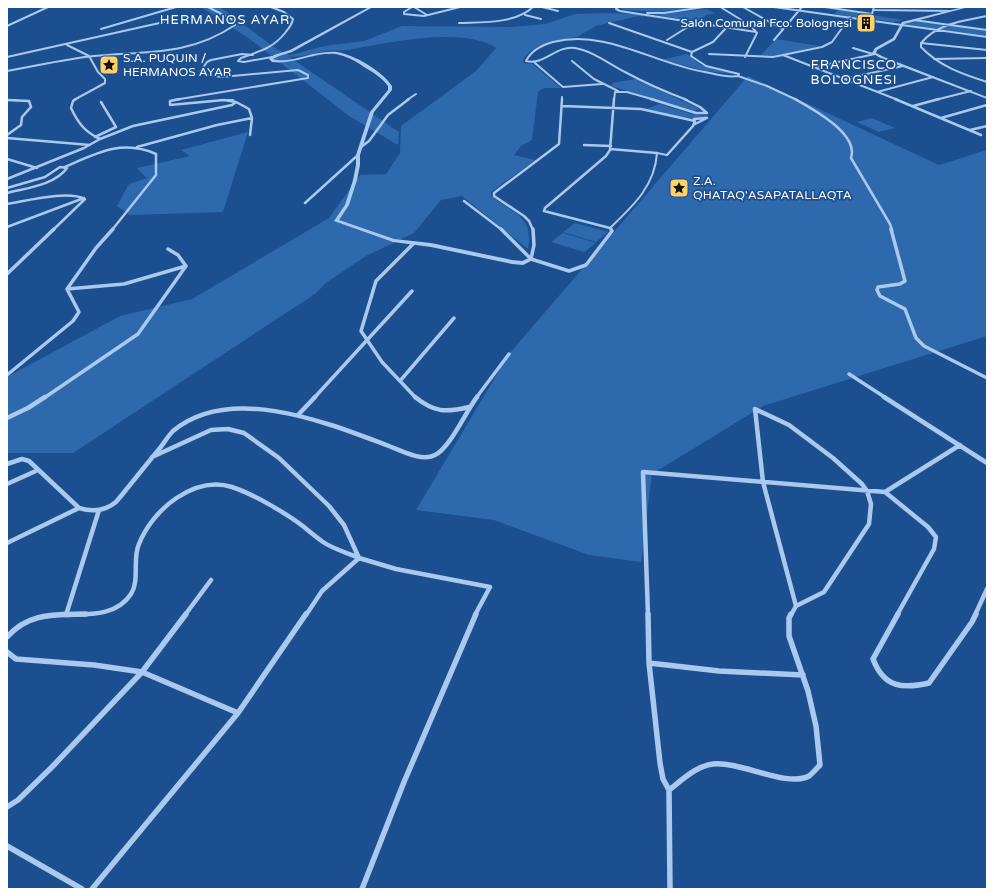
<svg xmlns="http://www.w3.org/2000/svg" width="994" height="896" viewBox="0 0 994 896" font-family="'Varela Round',sans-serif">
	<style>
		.green { fill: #2e69ad }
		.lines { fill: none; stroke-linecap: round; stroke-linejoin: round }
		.pedestrian { stroke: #a9c9ee; stroke-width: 2 }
		.minor-far4 { stroke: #a9c9ee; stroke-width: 2 }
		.minor-far3 { stroke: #a9c9ee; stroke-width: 2.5 }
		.minor-far2 { stroke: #a9c9ee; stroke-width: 3.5 }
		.minor-far1 { stroke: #a9c9ee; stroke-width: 4.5 }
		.minor { stroke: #a9c9ee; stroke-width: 5.5 }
		.tertiary { fill: #a9c9ee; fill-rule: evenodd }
		.labels { text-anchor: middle; stroke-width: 3.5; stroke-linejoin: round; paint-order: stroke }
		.far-poi-label { font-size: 12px; fill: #fff; stroke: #1b4f8f; text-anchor: start }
		.far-neighbourhood-label { font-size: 13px; letter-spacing: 1px; fill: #fff; stroke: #1b4f8f }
	</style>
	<rect width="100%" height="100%" fill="#1b4f8f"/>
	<path class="green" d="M 201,7 L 220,7 L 278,50 L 289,55 L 295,54 L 324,46 L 364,41 L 402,26 L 511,27 L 545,24 L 575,14 L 606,13 L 637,14 L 658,18 L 638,16 L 596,26 L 577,37 L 549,42 L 537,47 L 528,53 L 523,60 L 524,63 L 533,64 L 561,88 L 544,88 L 538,92 L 532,140 L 521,146 L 514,155 L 535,160 L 491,192 L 491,196 C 513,213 534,216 528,249 L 462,196 L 441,200 L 414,233 L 366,256 L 326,283 L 315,294 L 73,453 L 7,453 L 7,377 L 120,316 L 192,299 L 329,218 L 360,175 L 386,174 L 400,153 L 401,126 L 476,71 L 496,48 C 464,26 386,43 349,50 C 342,51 334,50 327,51 C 318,52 296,59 288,56 L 399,132 L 398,145 L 349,116 L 251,40 Z
		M 623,7 L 697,7 L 658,12 L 624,10 L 621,8 Z
		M 706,9 L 715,13 L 706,15 L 702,19 L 724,25 L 655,15 Z
		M 838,10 L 904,20 L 893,22 L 834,14 Z
		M 917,20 L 946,25 L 934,29 L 905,24 Z
		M 951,25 L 987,31 L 987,36 L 940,29 Z
		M 776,39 L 820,46 L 769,57 L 760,56 Z
		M 687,54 L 701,65 L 739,75 L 707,71 L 661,60 Z
		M 748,76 L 939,165 L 987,150 L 987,336 L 763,406 L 652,474 L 641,562 L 589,555 L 494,520 L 416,510 L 509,354 Z
		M 635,79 L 696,107 L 700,109 L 694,111 L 611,86 L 613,83 Z
		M 660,104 L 691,114 L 709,116 C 697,123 660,112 646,109 Z
		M 872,118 L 895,128 L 879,132 L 857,122 Z
		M 248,132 L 223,212 L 130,215 L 117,206 L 129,184 L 147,178 L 137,168 L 190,156 L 181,150 Z
		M 575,223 L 608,232 L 596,242 L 563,232 Z
		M 563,233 L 596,243 L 584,252 L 551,242 Z"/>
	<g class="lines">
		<path class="pedestrian" d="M 610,228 C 633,206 655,186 657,153 L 667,155"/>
		<path class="minor-far4" d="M 271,7 L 284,12 L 293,19 C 292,25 289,28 285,33 C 272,49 260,51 241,58 L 238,61 L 244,62 L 272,57
			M 412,7 L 404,12 L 404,14 L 424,16 L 460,7
			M 414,7 L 427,15
			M 542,7 L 558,11
			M 586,7 L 590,7
			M 618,7 L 616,9 L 620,11 L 756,32
			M 743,7 L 782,29
			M 774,7 L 987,37
			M 825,7 L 872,14 L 874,7
			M 722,8 L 751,26 L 757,33 L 745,57
			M 874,10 L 950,11
			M 647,13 L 664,13 L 704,7
			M 525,15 L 541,19
			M 914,20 L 987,30
			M 459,23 C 482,22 515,24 533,7
			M 609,23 L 692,52
			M 7,26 L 48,7
			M 101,29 L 176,7
			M 667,40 L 694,23
			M 774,40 L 802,7
			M 921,43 L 921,47 C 939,66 962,74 987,82
			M 921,43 C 938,23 963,21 987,16
			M 921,43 L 987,50
			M 67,45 L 89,56 L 98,72 L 105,79 L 105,83 L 74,100
			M 853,48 L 873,54
			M 692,52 L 713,42 L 726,28
			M 709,54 L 773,57 L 822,47 L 832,42 L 850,17
			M 783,55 L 898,100
			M 7,57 L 164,22
			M 934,59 L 987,58
			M 572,61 L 594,79 L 618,91
			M 535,63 L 563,87 L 602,84
			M 815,67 L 875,54
			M 7,71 C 36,66 65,59 94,56 C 147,51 189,56 235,25 L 235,21 L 208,7
			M 738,76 L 767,86 L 797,100
			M 844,79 L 903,66
			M 877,92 L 933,77
			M 7,100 L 16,100
			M 174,100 L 308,78 L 308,75 L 298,70 L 222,77 L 201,74 L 200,72 L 207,62 L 211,60 L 242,54 L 253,55
			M 220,100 L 233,100
			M 407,100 L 416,94
			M 562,100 L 562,97
			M 614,100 L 615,92 L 627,92 L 655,100
			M 687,100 C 666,92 645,83 625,72 C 609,64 593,51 575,48 C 556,45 544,66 526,61 C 531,51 542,45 553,42 C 607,29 652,63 705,72 C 716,74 727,78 738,76 L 739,74 L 706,66 L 691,56 L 692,52
			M 935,100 L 971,91"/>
		<path class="minor-far3" d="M 76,99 L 73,101 L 71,108 C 78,123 85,132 100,139 L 133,126 L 232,105 L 236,102 L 224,100 L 170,105 L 170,101 L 180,99
			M 651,99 L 696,113 L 707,113 L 700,107 L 684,99
			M 795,99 C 813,109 859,134 851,158 L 890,224 L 892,230
			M 895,99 L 981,135
			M 7,100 L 29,101 L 31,107 L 22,117 L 21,125 L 7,135
			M 562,106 L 641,109 L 695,121 L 693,126 L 667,155
			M 913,106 L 939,99
			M 941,118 L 987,105
			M 694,119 L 707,118 L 695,124
			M 970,130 L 987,126
			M 250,135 L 252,118
			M 95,137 L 116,127 L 101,102
			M 7,138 L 90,145
			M 584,145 L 611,146
			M 137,147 L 217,125 L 252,118 L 249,109 L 236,102
			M 361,147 L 369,141 L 388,115 L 409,99
			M 610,149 L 657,153
			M 7,159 L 37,168
			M 65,167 C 97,153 122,139 156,154 L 156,175 L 112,230
			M 7,179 L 84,148 L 100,139
			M 7,188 L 45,177 L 60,167 L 67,168 C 55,185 26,188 7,193
			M 464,201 L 502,230
			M 305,203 L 358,155
			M 7,204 C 27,201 67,190 85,199 L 53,230
			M 7,227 L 84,198
			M 533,230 L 529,221 L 524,216 L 494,196 L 494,193 L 559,144 L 562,99
			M 611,230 L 610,228 L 544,211 L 545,208 L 606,156 L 610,150 L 614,99"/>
		<path class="minor-far2" d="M 501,229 L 531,259 L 569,271 L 586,265 L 612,231 L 611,229
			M 891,229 L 905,281 L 900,284 L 878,287 L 877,290 L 880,296 L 905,309 L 916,338 L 924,346 L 987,378
			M 414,243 L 376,281 L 361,331 L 382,362 L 416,398
			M 531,259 L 534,245 L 533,229
			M 7,274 L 54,229
			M 67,289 L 124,284 L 186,266
			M 849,374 L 886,398
			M 7,375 L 73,321 L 79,312 L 67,289 L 96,248 L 113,229
			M 400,381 L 454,318
			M 44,398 L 138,334 L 186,266 L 178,255 L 168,249
			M 314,398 L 412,291
			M 476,398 L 509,354"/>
		<path class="minor-far1" d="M 415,397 C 434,412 445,413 469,407
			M 884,397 L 987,463
			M 755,409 L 763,482 L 796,606
			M 755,409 L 789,425 L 833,458 L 862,484 L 867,491 L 871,504 L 869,524 L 824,592 L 796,606 L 791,615
			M 298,415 L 315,397
			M 7,418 L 28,408 L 45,397
			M 7,464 L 22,459 L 29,461 L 79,508 C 92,512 105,511 116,502 C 131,484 145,466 160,448 C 164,443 168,436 173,431 C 230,383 328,423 389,446 C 402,451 422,462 435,455 C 450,448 466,411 477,397
			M 7,484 L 38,470
			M 885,492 L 960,445
			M 7,543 L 79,508
			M 64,615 C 87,614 116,617 131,594 C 140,580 132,559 139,544 C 152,510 194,475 232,487 C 253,494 286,513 304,527 C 310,532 316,537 323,542 C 333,549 348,553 359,558 L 344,525 L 329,506 L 279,458 L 244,433 L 228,429 L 211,430 L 152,457
			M 66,615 L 99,510
			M 185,615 L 211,580
			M 306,615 L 322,591 L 359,558 L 396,569 L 490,587 L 475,615
			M 648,615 L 643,472 L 885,492 L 928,527 L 936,537 L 934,549 L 897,615
			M 975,615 L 987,589"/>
		<path class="minor" d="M 186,614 L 142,672 L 238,713
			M 648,614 L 649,663 L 660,763 L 663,779 L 669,790 L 670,889
			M 898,614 L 873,659 C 884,688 903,689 929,683 L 972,622 L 976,614
			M 7,637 C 29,612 55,615 86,614
			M 7,652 L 16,659 L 94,665 L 142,672 L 52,767 L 18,800 L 7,807
			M 649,663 L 719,671 L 803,675
			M 669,790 C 682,780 696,766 713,764 C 740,761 787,788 809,776 C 813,773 817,768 820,765 L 816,726 L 808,691 L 789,636 L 789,618 L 791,614
			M 7,846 L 82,889
			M 92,889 L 238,713 L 306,614
			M 362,889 L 404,782 L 476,614"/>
		<path class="tertiary" d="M 369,7 L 373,7 L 292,52 L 279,56 L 273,59 C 284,63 301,57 313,54 C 321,53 329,51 337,52 C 355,55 382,71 392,86 L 392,90 L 374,112 L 360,155 L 360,165 L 357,180 L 349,205 L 339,220 L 394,239 L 431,243 L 512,260 L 522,261 L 529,258 L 533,258 L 533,260 L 523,265 L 512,264 L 431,247 L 393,242 L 334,221 L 345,205 L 353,180 L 356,165 L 356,155 L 370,112 L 388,90 L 388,86 C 382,78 373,72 364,67 C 356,61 346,56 336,54 C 314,52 294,65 272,62 L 269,59 L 274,55 L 290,50 Z
			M 963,7 L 969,7 L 904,24 L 895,40 L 877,50 L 876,53 L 884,57 L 987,97 L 987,99 L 882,59 L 872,53 L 875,48 L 893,38 L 902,22 Z"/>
	</g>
	<defs>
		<symbol id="building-square" viewBox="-11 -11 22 22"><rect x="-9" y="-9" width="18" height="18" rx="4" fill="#ffd166" stroke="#1b4f8f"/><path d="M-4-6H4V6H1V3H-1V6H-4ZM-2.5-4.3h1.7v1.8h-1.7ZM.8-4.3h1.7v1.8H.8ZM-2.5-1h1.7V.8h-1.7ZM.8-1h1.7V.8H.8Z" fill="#111"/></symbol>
		<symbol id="sight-square" viewBox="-11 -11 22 22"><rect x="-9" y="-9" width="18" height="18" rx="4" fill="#ffd166" stroke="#1b4f8f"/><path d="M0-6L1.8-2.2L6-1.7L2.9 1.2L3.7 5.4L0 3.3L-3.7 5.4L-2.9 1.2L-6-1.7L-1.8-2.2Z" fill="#111"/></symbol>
	</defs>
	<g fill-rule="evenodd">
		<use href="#building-square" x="855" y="12" width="22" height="22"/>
		<use href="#sight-square" x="98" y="54" width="22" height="22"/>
		<use href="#sight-square" x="668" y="177" width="22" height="22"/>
	</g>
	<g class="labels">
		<g class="far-poi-label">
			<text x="852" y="27" text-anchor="end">Salón Comunal Fco. Bolognesi</text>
			<text x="123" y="62">S.A. PUQUIN /<tspan x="123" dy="14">HERMANOS AYAR</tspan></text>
			<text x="693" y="185">Z.A.<tspan x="693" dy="14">QHATAQ'ASAPATALLAQTA</tspan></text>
		</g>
		<g class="far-neighbourhood-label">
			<text x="225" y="24">HERMANOS AYAR</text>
			<text x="854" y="69">FRANCISCO<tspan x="854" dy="15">BOLOGNESI</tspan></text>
		</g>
	</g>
	<rect width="994" height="896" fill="none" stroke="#ffffff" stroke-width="16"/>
</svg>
